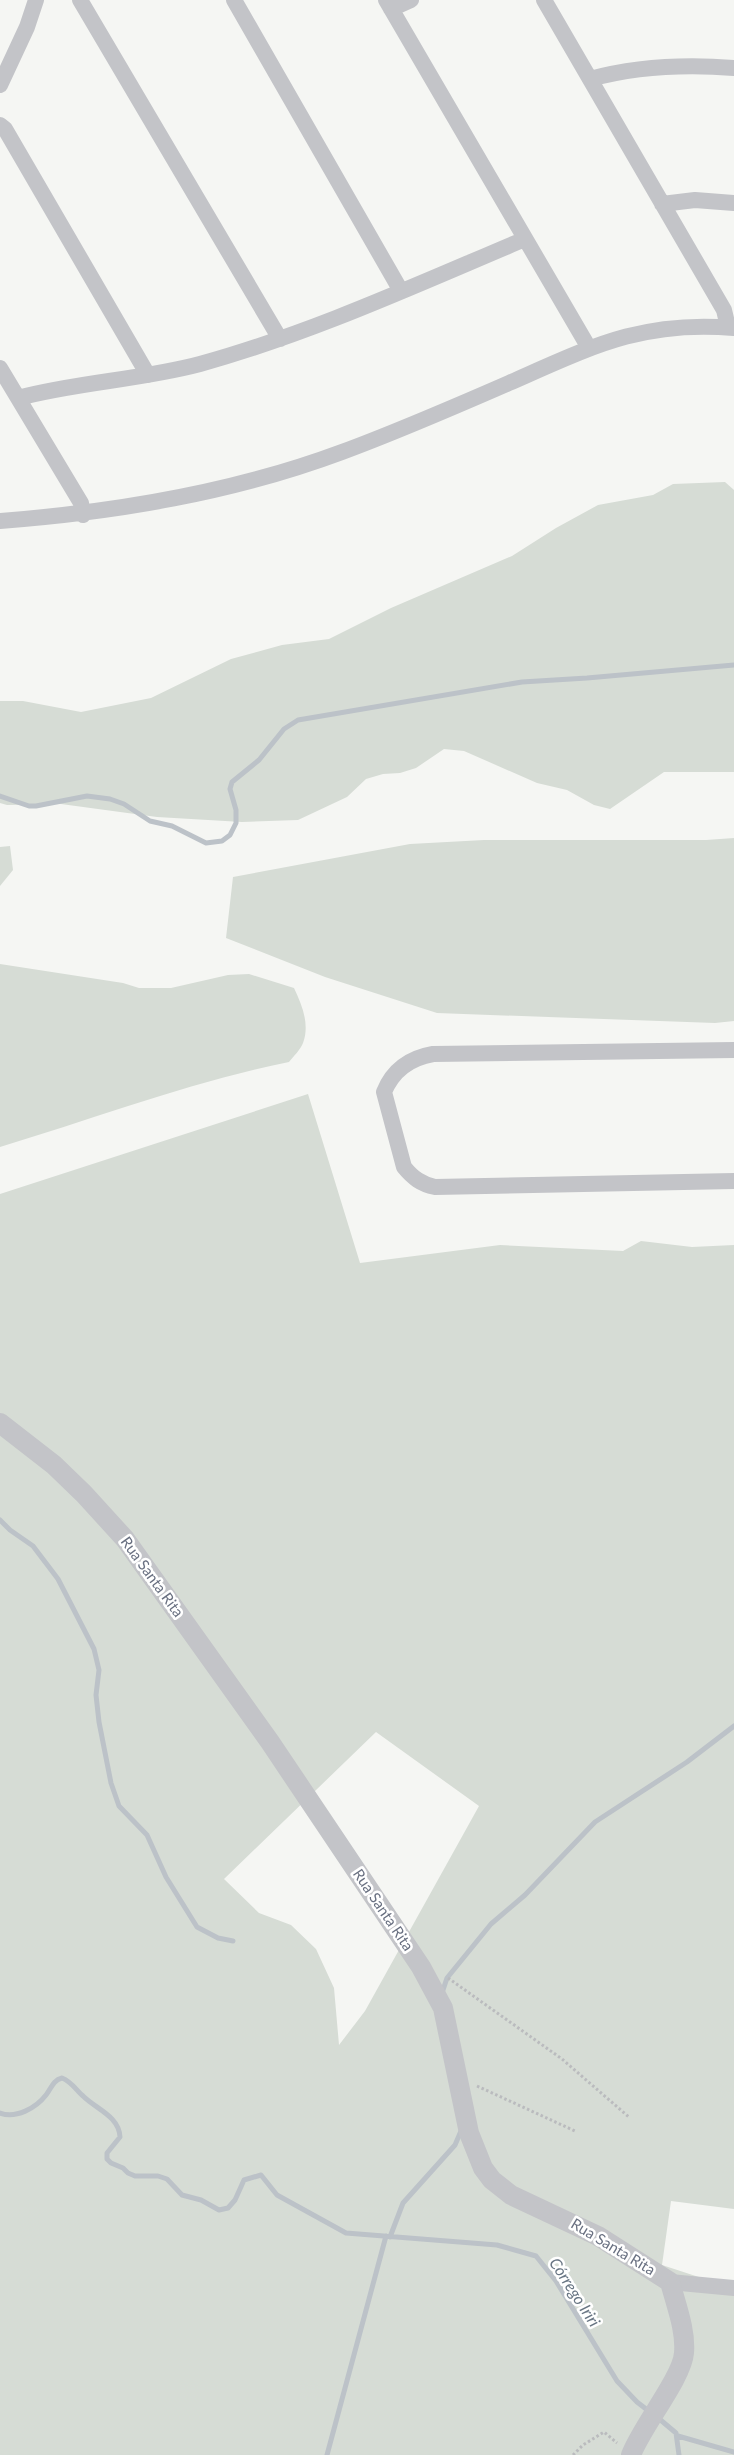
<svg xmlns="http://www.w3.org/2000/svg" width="734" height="2455" viewBox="0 0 734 2455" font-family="Lato,sans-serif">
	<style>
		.green { fill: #d6dcd5; fill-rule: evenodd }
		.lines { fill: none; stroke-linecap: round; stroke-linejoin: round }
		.stream { stroke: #bcc2c8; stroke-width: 5 }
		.path { stroke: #babbbe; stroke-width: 3; stroke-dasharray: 2.5 2.5; stroke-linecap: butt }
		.minor { stroke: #c3c4c8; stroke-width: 16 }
		.tertiary { stroke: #c3c4c8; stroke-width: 20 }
		.labels { text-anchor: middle; stroke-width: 5; stroke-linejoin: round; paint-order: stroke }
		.street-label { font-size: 15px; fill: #697081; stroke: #fff }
		.water-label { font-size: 16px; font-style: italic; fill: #697684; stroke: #fff }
	</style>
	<rect width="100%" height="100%" fill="#f5f6f3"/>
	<path class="green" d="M 725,482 L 734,490 L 734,772 L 664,772 L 610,809 L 594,805 L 567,790 L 537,783 L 464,751 L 444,749 L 416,768 L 400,773 L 383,774 L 366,779 L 347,797 L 298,820 L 242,822 L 157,817 L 61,804 L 7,805 L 0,803 L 0,701 L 23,701 L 81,712 L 151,698 L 231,659 L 282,645 L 329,639 L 391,608 L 512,556 L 556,528 L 598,505 L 653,495 L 673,484 Z
		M 734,838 L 734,1021 L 715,1023 L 437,1013 L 325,977 L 226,938 L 233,877 L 410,844 L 484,840 L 706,840 Z
		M 10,846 L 13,870 L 0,886 L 0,847 Z
		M 0,964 L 123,983 L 139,988 L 171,988 L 228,975 L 249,974 L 294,988 C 302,1005 310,1024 303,1043 C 301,1049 293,1057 289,1062 C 190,1082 96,1118 0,1147 Z
		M 308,1094 L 360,1263 L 500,1245 L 623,1251 L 641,1241 L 692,1247 L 734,1245 L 734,2209 L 671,2201 L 662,2265 L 717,2283 L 734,2285 L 734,2455 L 0,2455 L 0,1194 ZM 376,1732 L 479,1806 L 365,2011 L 339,2045 L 334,1988 L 316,1949 L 291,1925 L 259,1913 L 224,1879 Z"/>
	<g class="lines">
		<path class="stream" d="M 0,796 L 29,806 L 36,806 L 87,796 L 110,799 L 124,804 L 150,821 L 172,826 L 206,843 L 222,841 L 230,835 L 236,823 L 236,810 L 230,789 L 232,782 L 259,760 L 284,729 L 298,720 L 522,682 L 587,678 L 734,665
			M 0,1520 L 10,1530 L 33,1546 L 58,1579 L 94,1649 L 99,1670 L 96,1695 L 99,1722 L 111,1783 L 119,1806 L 147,1835 L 166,1877 L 197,1927 L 218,1938 L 233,1941
			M 442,1993 L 447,1978 L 491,1924 L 525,1895 L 595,1822 L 687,1762 L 734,1726
			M 0,2113 C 16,2119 36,2108 46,2095 C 51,2089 53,2080 62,2078 C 72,2082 76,2090 83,2096 C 96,2109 119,2116 120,2137 L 107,2153 L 107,2159 L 111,2163 L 123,2168 L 128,2173 L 135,2176 L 158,2176 L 167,2179 L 182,2195 L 201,2200 L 219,2210 L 228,2208 L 235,2200 L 244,2180 L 261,2175 L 277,2195 L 346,2233 L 497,2245 L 536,2256 L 556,2281 L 617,2381 L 637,2402 L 650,2412
			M 390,2237 L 403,2203 L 455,2145 L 461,2131
			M 657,2417 L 676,2433 L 679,2455
			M 678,2436 L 734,2452
			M 327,2455 L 386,2236"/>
		<path class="path" d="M 448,1978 L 562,2059 L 630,2118
			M 477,2086 L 575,2131
			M 573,2455 L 583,2445 L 604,2432 L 617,2443"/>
		<path class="minor" d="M 80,0 L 280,339
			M 234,0 L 401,291
			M 386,0 L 589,348
			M 544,0 L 724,310 L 728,327
			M 391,9 L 411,0
			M 590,79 C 638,66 684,64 734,68
			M 0,85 L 27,27 L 36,0
			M 0,125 L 5,129 L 148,375
			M 662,204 L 695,200 L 734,203
			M 0,368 L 81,503 L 83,515
			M 18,398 C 78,382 140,380 200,364 C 312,333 418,284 525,239
			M 0,521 C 117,512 232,493 342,452 C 399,431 454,407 509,383 C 591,347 642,320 734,328
			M 734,1050 L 433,1054 C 410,1058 393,1070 384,1092 L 404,1167 C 413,1178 421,1184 435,1187 L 734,1181
			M 670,2282 L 734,2288"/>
		<path class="tertiary" d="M 0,1423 L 54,1465 L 84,1494 L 125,1539 L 270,1742 L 421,1967 L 443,2008 L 469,2133 L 483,2168 L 492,2180 L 511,2195 L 598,2236 L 670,2282 C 676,2305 686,2330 684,2353 C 682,2378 642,2426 631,2455"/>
	</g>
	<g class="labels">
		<g class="street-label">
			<text transform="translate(152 1577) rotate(54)" y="5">Rua Santa Rita</text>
			<text transform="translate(383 1910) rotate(56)" y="5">Rua Santa Rita</text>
			<text transform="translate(613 2247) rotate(31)" y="5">Rua Santa Rita</text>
		</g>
		<g class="water-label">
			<text transform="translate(575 2292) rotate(57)" y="6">Córrego Iriri</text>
		</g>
	</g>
</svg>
